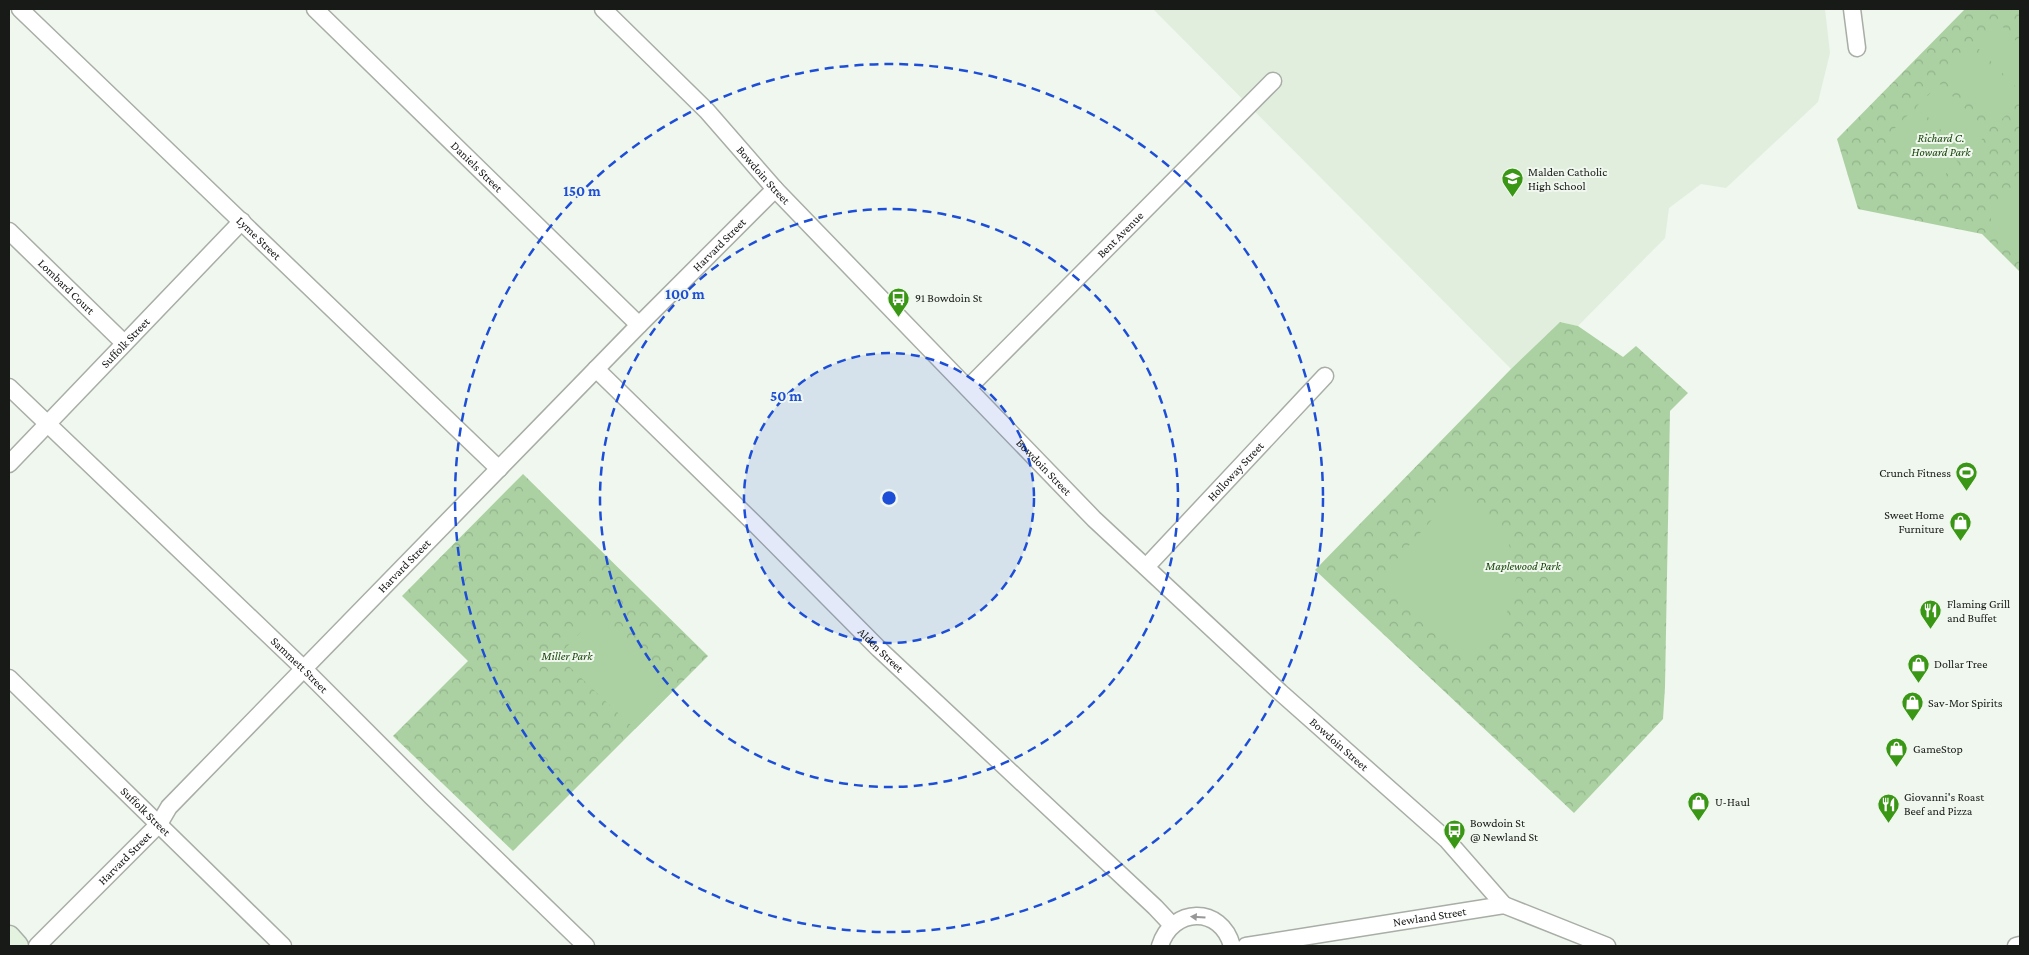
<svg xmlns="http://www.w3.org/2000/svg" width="2029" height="955" viewBox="0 0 2029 955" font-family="'Crimson Pro',serif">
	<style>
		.built { fill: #e1eede }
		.park { fill: url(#park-crowns) }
		.pitch { fill: #abd1a2 }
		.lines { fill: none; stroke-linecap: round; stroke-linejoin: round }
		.minor-casing { stroke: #a8aea6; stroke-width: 19 }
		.secondary-casing { stroke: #a8aea6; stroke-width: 25 }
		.minor { stroke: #fff; stroke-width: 16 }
		.secondary { stroke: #e4f2e0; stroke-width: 22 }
		.oneway { fill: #979897 }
		.ring { fill: none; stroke: #1d4ed8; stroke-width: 2.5; stroke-dasharray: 9 6 }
		.labels { text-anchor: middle; stroke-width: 4; stroke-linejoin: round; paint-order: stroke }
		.park-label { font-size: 12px; font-style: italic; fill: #103f00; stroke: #f0f7ee }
		.street-label { font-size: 12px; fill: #171a17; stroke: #f0f7ee }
		.poi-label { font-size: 12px; fill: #171a17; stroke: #f0f7ee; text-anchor: start }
		.centre { fill: #1d4ed8; stroke: #f0f7ee; stroke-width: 2.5 }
		.ring-label { font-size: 15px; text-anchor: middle; font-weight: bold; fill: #1d4ed8; stroke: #f0f7ee; stroke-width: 4; stroke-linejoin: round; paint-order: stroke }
	</style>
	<defs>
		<pattern id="park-crowns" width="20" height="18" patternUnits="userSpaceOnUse" patternTransform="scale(1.25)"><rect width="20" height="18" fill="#abd1a2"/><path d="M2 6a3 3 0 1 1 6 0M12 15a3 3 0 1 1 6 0" fill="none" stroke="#92b38b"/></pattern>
	</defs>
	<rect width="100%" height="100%" fill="#f0f7ee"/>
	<path class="built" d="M 1153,9 L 1825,9 L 1830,53 L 1818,102 L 1726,188 L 1701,184 L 1669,208 L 1665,238 L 1578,326 L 1560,322 L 1511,369 Z"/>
	<path class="park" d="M 1965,9 L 2020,9 L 2020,272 L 1982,234 L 1858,209 L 1837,139 Z
		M 1560,322 L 1578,326 L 1623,357 L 1636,346 L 1688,393 L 1670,411 L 1665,687 L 1663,719 L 1574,813 L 1315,570 L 1511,369 Z
		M 523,474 L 708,656 L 513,851 L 393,736 L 468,661 L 402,596 Z"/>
	<path class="pitch" d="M 2000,24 L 2020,45 L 2020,91 L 1977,47 Z
		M 1971,54 L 2019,102 L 1996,125 L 1948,76 Z
		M 1940,84 L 1989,132 L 1966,155 L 1917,106 Z
		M 1910,113 L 1958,162 L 1935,184 L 1887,136 Z
		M 2020,179 L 2020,258 L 1991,228 L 1991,207 Z
		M 1454,495 L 1484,511 L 1506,533 L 1517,575 L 1506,616 L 1485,644 L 1459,656 L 1380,578 Z
		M 596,616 L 675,689 L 635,729 L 558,656 Z"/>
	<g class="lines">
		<defs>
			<g id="minor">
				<path id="s1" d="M 20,9 L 499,469"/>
				<path id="s2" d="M 315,9 L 639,325"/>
				<path id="s3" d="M 603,9 L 707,111 L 775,189 L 1094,519 L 1280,692 L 1447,840 L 1504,905"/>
				<path d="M 1852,9 L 1857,48"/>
				<path id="s4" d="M 9,231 L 124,343"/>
				<path id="s5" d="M 596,369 L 754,523 L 879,649 L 1155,907 L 1172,925"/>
				<path id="s6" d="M 9,387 L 303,668 L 432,797 L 586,946"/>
				<path id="s7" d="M 968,388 L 1273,81"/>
				<path id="s8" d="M 9,464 L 242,221"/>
				<path id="s9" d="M 1146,567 L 1325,376"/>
				<path id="s10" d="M 9,678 L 283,946"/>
				<path id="s11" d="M 37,946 L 159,824 L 169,807 L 639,325 L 775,189"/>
				<path d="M 1160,946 C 1172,907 1221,905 1232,946"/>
				<path id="s12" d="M 1246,946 L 1504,905 L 1607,946"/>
				<path d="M 2016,946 L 2020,945"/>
			</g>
			<path id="secondary" d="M 9,937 L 17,946"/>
		</defs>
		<use href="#minor" class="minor-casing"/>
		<use href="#secondary" class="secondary-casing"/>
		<use href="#minor" class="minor"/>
		<use href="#secondary" class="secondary"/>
	</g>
	<defs><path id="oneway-solid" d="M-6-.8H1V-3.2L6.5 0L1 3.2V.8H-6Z" transform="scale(1.25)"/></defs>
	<use class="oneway" href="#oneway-solid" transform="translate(1198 917) rotate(-176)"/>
	<circle cx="889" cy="498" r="145" fill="#1d4ed8" fill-opacity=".12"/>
	<g class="ring">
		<circle cx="889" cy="498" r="145"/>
		<circle cx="889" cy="498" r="289"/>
		<circle cx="889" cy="498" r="434"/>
	</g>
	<defs>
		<symbol id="school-pin" viewBox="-11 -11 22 30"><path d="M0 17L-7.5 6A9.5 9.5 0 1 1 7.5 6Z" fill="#3a9716" stroke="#f0f7ee"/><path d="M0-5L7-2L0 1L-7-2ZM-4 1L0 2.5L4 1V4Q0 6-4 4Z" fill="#fff"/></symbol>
		<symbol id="bus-pin" viewBox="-11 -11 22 30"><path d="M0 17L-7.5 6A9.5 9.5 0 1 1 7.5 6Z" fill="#3a9716" stroke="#f0f7ee"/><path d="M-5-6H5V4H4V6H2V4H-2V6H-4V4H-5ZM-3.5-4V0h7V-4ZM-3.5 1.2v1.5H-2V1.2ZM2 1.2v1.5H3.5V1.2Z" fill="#fff"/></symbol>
		<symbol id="stadium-pin" viewBox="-11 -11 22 30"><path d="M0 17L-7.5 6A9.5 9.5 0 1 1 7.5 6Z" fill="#3a9716" stroke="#f0f7ee"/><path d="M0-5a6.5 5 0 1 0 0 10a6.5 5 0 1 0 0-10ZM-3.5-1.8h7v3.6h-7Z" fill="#fff"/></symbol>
		<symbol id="shop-pin" viewBox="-11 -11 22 30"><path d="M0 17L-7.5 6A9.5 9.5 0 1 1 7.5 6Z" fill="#3a9716" stroke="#f0f7ee"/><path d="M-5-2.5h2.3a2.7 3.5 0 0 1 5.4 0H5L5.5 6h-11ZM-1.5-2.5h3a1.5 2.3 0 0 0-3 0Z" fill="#fff"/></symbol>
		<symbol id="restaurant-pin" viewBox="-11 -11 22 30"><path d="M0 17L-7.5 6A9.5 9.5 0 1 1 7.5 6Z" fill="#3a9716" stroke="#f0f7ee"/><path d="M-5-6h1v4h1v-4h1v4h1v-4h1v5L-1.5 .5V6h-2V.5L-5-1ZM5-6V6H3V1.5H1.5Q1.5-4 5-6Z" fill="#fff"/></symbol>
	</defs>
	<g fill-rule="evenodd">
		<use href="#school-pin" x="1500" y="166" width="25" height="34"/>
		<use href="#bus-pin" x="886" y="286" width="25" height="34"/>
		<use href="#stadium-pin" x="1954" y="460" width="25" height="34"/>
		<use href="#shop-pin" x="1948" y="510" width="25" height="34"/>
		<use href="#restaurant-pin" x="1918" y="598" width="25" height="34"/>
		<use href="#shop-pin" x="1906" y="652" width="25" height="34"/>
		<use href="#shop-pin" x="1900" y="690" width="25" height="34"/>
		<use href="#shop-pin" x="1884" y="736" width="25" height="34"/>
		<use href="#shop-pin" x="1686" y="790" width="25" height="34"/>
		<use href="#restaurant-pin" x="1876" y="792" width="25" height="34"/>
		<use href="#bus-pin" x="1442" y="818" width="25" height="34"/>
	</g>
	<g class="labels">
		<g class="park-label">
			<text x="1941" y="142">Richard C.<tspan x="1941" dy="14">Howard Park</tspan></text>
			<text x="1523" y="570">Maplewood Park</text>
			<text x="567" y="660">Miller Park</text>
		</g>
		<g class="street-label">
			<text dy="4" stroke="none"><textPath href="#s2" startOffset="226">Daniels Street</textPath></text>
			<text dy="4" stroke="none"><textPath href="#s3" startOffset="231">Bowdoin Street</textPath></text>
			<text dy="4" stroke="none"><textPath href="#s7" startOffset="216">Bent Avenue</textPath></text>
			<text dy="4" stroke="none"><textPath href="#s1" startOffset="331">Lyme Street</textPath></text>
			<text dy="4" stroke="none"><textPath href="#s11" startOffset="979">Harvard Street</textPath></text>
			<text dy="4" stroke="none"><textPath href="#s4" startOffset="80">Lombard Court</textPath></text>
			<text dy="4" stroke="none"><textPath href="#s8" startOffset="168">Suffolk Street</textPath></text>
			<text dy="4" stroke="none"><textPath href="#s3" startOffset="636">Bowdoin Street</textPath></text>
			<text dy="4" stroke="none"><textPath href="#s9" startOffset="131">Holloway Street</textPath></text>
			<text dy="4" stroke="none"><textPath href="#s11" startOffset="529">Harvard Street</textPath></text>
			<text dy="4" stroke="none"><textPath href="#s5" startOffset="400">Alden Street</textPath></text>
			<text dy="4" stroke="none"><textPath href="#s6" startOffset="402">Sammett Street</textPath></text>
			<text dy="4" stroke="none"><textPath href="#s3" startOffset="1041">Bowdoin Street</textPath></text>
			<text dy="4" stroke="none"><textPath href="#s10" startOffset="191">Suffolk Street</textPath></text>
			<text dy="4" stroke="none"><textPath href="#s11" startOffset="124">Harvard Street</textPath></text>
			<text dy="4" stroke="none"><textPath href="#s12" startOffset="186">Newland Street</textPath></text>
		</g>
		<g class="poi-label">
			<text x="1528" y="176">Malden Catholic<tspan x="1528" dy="14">High School</tspan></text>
			<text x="915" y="302">91 Bowdoin St</text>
			<text x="1951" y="477" text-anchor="end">Crunch Fitness</text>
			<text x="1944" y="519" text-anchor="end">Sweet Home<tspan x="1944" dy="14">Furniture</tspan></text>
			<text x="1947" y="608">Flaming Grill<tspan x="1947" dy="14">and Buffet</tspan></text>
			<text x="1934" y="668">Dollar Tree</text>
			<text x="1928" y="707">Sav-Mor Spirits</text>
			<text x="1913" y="753">GameStop</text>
			<text x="1904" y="801">Giovanni's Roast<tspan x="1904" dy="14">Beef and Pizza</tspan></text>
			<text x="1715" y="806">U-Haul</text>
			<text x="1470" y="827">Bowdoin St<tspan x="1470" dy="14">@ Newland St</tspan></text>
		</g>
	</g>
	<circle cx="889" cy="498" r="8" class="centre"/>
	<g class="ring-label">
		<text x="582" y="196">150 m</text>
		<text x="685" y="299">100 m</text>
		<text x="786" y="401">50 m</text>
	</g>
	<rect width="2029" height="955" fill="none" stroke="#171a17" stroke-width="20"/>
</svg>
